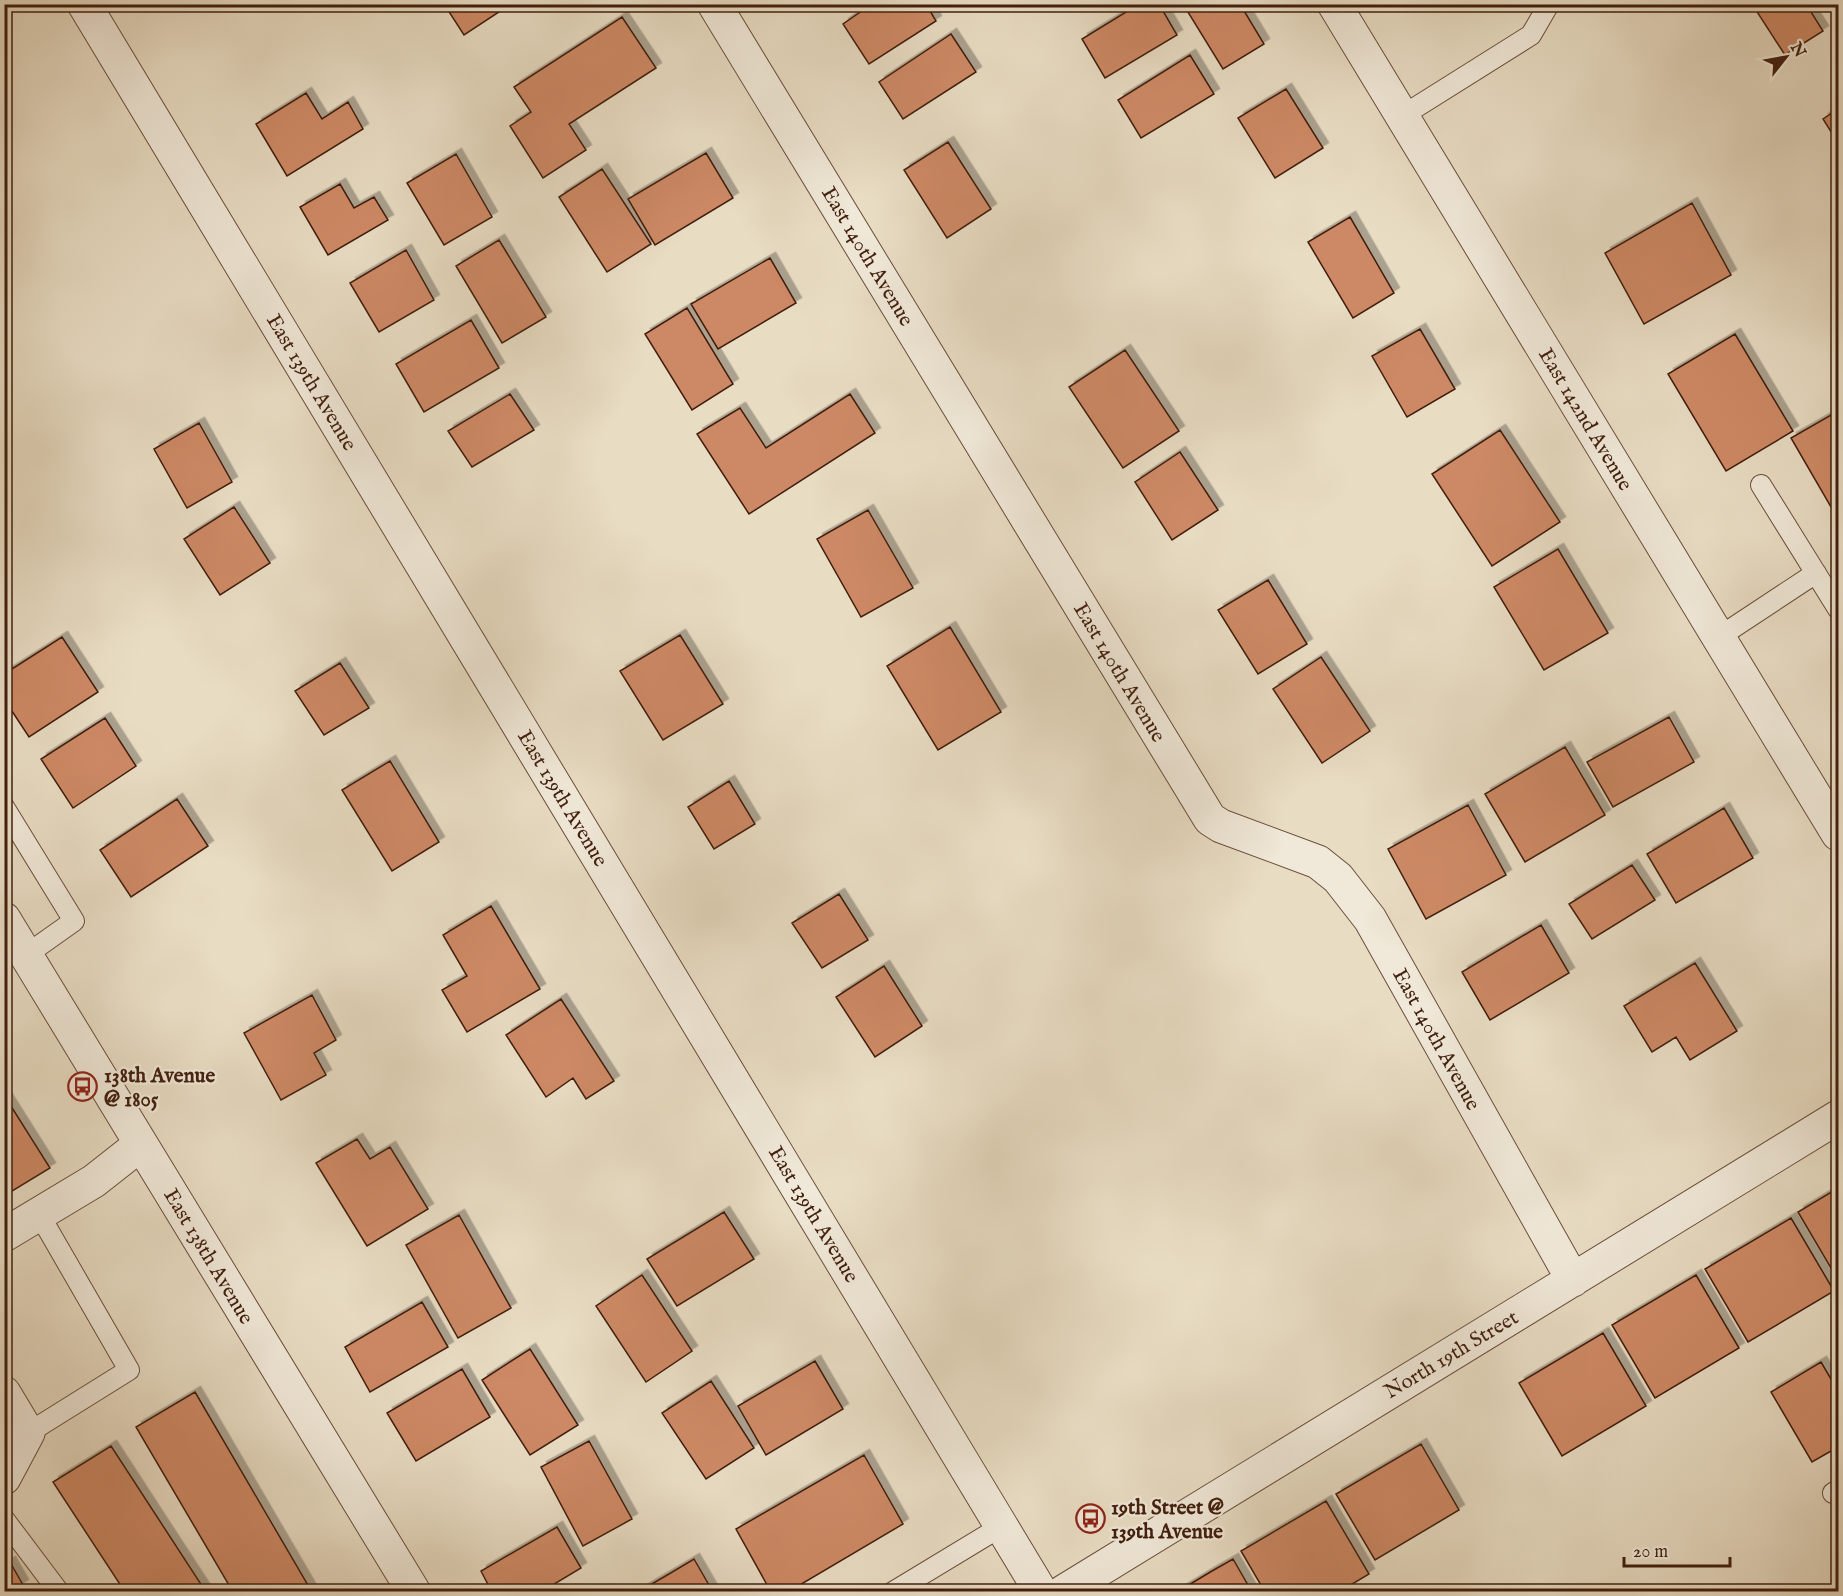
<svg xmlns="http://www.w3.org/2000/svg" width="1843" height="1596" viewBox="0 0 1843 1596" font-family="'IM FELL English',serif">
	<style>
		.building { fill: #cd8965; stroke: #411f0e; stroke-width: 1.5; filter: url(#shadow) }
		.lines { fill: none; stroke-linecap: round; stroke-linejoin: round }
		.lane-casing { stroke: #6b4e3b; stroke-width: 22 }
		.street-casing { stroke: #6b4e3b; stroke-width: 35 }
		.lane { stroke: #f0e8d8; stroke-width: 20 }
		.street { stroke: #f0e8d8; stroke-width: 33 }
		.labels { text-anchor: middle; stroke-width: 4.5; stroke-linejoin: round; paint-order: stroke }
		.street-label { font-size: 21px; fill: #411f0e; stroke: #f0e8d8 }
		.poi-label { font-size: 21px; font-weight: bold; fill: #411f0e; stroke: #f0e8d8; text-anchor: start }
	</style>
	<defs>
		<filter id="shadow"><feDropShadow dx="5.5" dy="-5.5" stdDeviation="0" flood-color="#0004"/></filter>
	</defs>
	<rect width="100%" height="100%" fill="#e8dcc3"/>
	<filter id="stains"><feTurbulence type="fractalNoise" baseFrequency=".00333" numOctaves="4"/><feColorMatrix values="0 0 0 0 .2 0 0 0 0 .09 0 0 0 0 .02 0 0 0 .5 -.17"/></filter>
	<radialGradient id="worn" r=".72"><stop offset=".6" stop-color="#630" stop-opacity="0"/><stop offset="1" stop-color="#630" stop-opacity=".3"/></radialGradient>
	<path class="building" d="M 444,4 L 503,4 L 505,8 L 464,35 Z
		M 872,4 L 926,4 L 936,21 L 869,64 L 843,24 Z
		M 1139,4 L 1159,4 L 1177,35 L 1105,78 L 1082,39 Z
		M 1183,4 L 1240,4 L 1264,44 L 1223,69 Z
		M 1752,4 L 1806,4 L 1823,31 L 1785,55 Z
		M 622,17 L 656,68 L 569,124 L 586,150 L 543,178 L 510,126 L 531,112 L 514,87 Z
		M 951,34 L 976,72 L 903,119 L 879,82 Z
		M 1190,55 L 1214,94 L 1141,138 L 1118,100 Z
		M 1286,89 L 1323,148 L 1275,178 L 1238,118 Z
		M 306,93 L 322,119 L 348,102 L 363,129 L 287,176 L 256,124 Z
		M 1838,109 L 1838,143 L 1823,119 Z
		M 948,142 L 991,209 L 947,238 L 904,170 Z
		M 706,153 L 733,198 L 655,245 L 628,199 Z
		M 456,154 L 492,217 L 444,245 L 407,183 Z
		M 602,169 L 651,244 L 607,272 L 559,197 Z
		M 340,184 L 354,208 L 374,197 L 388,220 L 328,255 L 300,207 Z
		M 1692,203 L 1731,275 L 1644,324 L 1605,253 Z
		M 1350,217 L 1394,293 L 1353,318 L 1308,242 Z
		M 499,240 L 546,317 L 502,343 L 456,266 Z
		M 406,250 L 434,300 L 379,332 L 350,283 Z
		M 770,258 L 796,303 L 718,349 L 691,304 Z
		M 687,308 L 733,384 L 692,410 L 645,334 Z
		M 471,320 L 499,368 L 424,412 L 396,364 Z
		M 1420,329 L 1455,389 L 1407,417 L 1372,356 Z
		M 1735,334 L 1793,431 L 1726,471 L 1668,374 Z
		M 1125,350 L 1179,431 L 1123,468 L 1069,387 Z
		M 510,394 L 534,430 L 472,467 L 448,431 Z
		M 850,394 L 875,433 L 749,514 L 697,434 L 740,408 L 766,448 Z
		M 1838,411 L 1838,519 L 1791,438 Z
		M 199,423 L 232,482 L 187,508 L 154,449 Z
		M 1500,430 L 1560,522 L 1492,566 L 1432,474 Z
		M 1180,452 L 1218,510 L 1172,540 L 1135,482 Z
		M 234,507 L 270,563 L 220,595 L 184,539 Z
		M 868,510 L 913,588 L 861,617 L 817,539 Z
		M 1558,549 L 1608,633 L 1544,670 L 1494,587 Z
		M 1268,580 L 1307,644 L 1258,674 L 1218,610 Z
		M 950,627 L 1001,712 L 938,750 L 887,666 Z
		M 680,635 L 723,704 L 663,740 L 620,671 Z
		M 62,637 L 98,692 L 29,737 L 4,699 L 4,674 Z
		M 1321,657 L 1370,731 L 1322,763 L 1273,689 Z
		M 340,663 L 369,708 L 324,735 L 295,691 Z
		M 1669,717 L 1694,762 L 1613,807 L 1587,762 Z
		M 105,718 L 136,766 L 73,808 L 41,759 Z
		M 1565,747 L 1605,815 L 1525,862 L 1485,794 Z
		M 390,761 L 439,842 L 392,871 L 342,790 Z
		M 729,781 L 755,824 L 714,849 L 688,807 Z
		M 177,799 L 208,846 L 131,897 L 100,850 Z
		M 1468,805 L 1506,875 L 1426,919 L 1388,849 Z
		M 1724,808 L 1753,858 L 1676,903 L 1647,854 Z
		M 1632,865 L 1655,900 L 1592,939 L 1569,904 Z
		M 839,894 L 868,940 L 822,968 L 792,923 Z
		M 491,906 L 540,989 L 467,1032 L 442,990 L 467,976 L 443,935 Z
		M 1541,925 L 1569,973 L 1490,1020 L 1462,972 Z
		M 1695,963 L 1737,1031 L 1690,1060 L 1676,1037 L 1652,1052 L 1624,1006 Z
		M 884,966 L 922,1026 L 875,1057 L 836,997 Z
		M 312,995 L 336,1040 L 314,1053 L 326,1075 L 281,1100 L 244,1033 Z
		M 561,999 L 614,1081 L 586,1099 L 573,1078 L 546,1097 L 506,1035 Z
		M 4,1095 L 50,1168 L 4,1196 Z
		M 357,1139 L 370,1159 L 390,1147 L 428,1209 L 367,1246 L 316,1163 Z
		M 1838,1188 L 1838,1280 L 1798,1212 Z
		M 724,1212 L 754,1259 L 677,1306 L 647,1259 Z
		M 459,1215 L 511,1308 L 458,1338 L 406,1245 Z
		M 1791,1218 L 1834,1291 L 1748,1342 L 1705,1269 Z
		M 642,1275 L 692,1351 L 646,1382 L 596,1306 Z
		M 1696,1275 L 1739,1348 L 1655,1398 L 1612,1325 Z
		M 422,1302 L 448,1347 L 370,1392 L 345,1347 Z
		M 1603,1333 L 1646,1406 L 1562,1456 L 1519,1383 Z
		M 530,1349 L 578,1425 L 530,1455 L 482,1380 Z
		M 815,1361 L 843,1409 L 766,1455 L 738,1406 Z
		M 1821,1362 L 1838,1391 L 1838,1447 L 1812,1462 L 1771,1392 Z
		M 462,1369 L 490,1417 L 416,1461 L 387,1413 Z
		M 711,1381 L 754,1448 L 706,1479 L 662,1413 Z
		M 195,1392 L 312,1592 L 233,1592 L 136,1427 Z
		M 589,1441 L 632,1519 L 583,1546 L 541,1467 Z
		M 1421,1444 L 1459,1510 L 1375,1560 L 1336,1494 Z
		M 111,1446 L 206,1592 L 125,1592 L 53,1482 Z
		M 864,1455 L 903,1524 L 788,1592 L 771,1592 L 736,1529 Z
		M 1326,1501 L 1369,1574 L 1339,1592 L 1265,1592 L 1241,1551 Z
		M 557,1527 L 581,1568 L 541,1592 L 492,1592 L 481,1571 Z
		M 694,1559 L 713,1592 L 638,1592 L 669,1574 Z
		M 1233,1559 L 1252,1592 L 1177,1592 L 1212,1571 Z
		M 10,1562 L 23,1585 L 11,1592 L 4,1592 L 4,1565 Z"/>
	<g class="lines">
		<defs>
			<path id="lane" d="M 1402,116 L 1531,35 L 1549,4
				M 1761,485 L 1838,609
				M 1719,637 L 1816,573
				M 4,807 L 74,921 L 26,955
				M 28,1433 L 129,1370 L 39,1214
				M 1833,1493 L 1838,1490
				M 4,1519 L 59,1592
				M 893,1592 L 1002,1526"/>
			<path id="street" d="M 84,4 L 1041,1592
				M 714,4 L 1210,819 L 1221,826 L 1318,862 L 1338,878 L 1370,919 L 1573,1280
				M 1334,4 L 1838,834
				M 4,919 L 414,1592
				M 4,1235 L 94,1181 L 141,1144
				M 4,1393 L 28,1433 L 4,1478
				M 1063,1592 L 1838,1117"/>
		</defs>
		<use href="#lane" class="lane-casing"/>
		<use href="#street" class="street-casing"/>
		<use href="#lane" class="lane"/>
		<use href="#street" class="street"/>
	</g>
	<defs>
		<symbol id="bus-ring" viewBox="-11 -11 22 22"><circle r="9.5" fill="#f0e8d8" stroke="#8f2418" stroke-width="1.5"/><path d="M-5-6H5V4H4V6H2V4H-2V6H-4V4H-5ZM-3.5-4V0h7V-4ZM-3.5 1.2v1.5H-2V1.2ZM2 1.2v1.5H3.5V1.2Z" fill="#8f2418"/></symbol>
	</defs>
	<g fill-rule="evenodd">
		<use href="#bus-ring" x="66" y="1070" width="33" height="33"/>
		<use href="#bus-ring" x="1074" y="1502" width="33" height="33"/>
	</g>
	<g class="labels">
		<g class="street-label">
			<text transform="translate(868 256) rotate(59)" y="7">East 140th Avenue</text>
			<text transform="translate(312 382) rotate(59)" y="7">East 139th Avenue</text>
			<text transform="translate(1586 419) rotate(59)" y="7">East 142nd Avenue</text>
			<text transform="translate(1120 672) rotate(59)" y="7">East 140th Avenue</text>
			<text transform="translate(563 798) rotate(59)" y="7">East 139th Avenue</text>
			<text transform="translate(1437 1039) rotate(61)" y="7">East 140th Avenue</text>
			<text transform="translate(814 1214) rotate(59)" y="7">East 139th Avenue</text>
			<text transform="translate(209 1256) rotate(59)" y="7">East 138th Avenue</text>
			<text transform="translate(1451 1354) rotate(-31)" y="7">North 19th Street</text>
		</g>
		<g class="poi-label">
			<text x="104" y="1082">138th Avenue<tspan x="104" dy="24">@ 1805</tspan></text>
			<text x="1111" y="1514">19th Street @<tspan x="1111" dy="24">139th Avenue</tspan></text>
		</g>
	</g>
	<rect width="1843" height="1596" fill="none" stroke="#e8dcc3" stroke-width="24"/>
	<rect x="6" y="6" width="1831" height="1584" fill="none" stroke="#411f0e" stroke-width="3"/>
	<rect x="12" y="12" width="1819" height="1572" fill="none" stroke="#411f0e" stroke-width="1.5"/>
	<g transform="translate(1786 57) rotate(59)" stroke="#f0e8d8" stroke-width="4.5" paint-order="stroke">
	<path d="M0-4.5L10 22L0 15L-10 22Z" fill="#411f0e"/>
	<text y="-9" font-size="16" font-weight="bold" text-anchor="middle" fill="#411f0e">N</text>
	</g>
	<path d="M1624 1557v9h106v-9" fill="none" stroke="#411f0e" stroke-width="3"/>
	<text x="1633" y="1557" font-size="18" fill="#411f0e" stroke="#f0e8d8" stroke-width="4.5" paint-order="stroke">20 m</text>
	<rect width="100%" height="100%" filter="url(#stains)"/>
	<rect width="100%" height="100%" fill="url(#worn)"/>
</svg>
